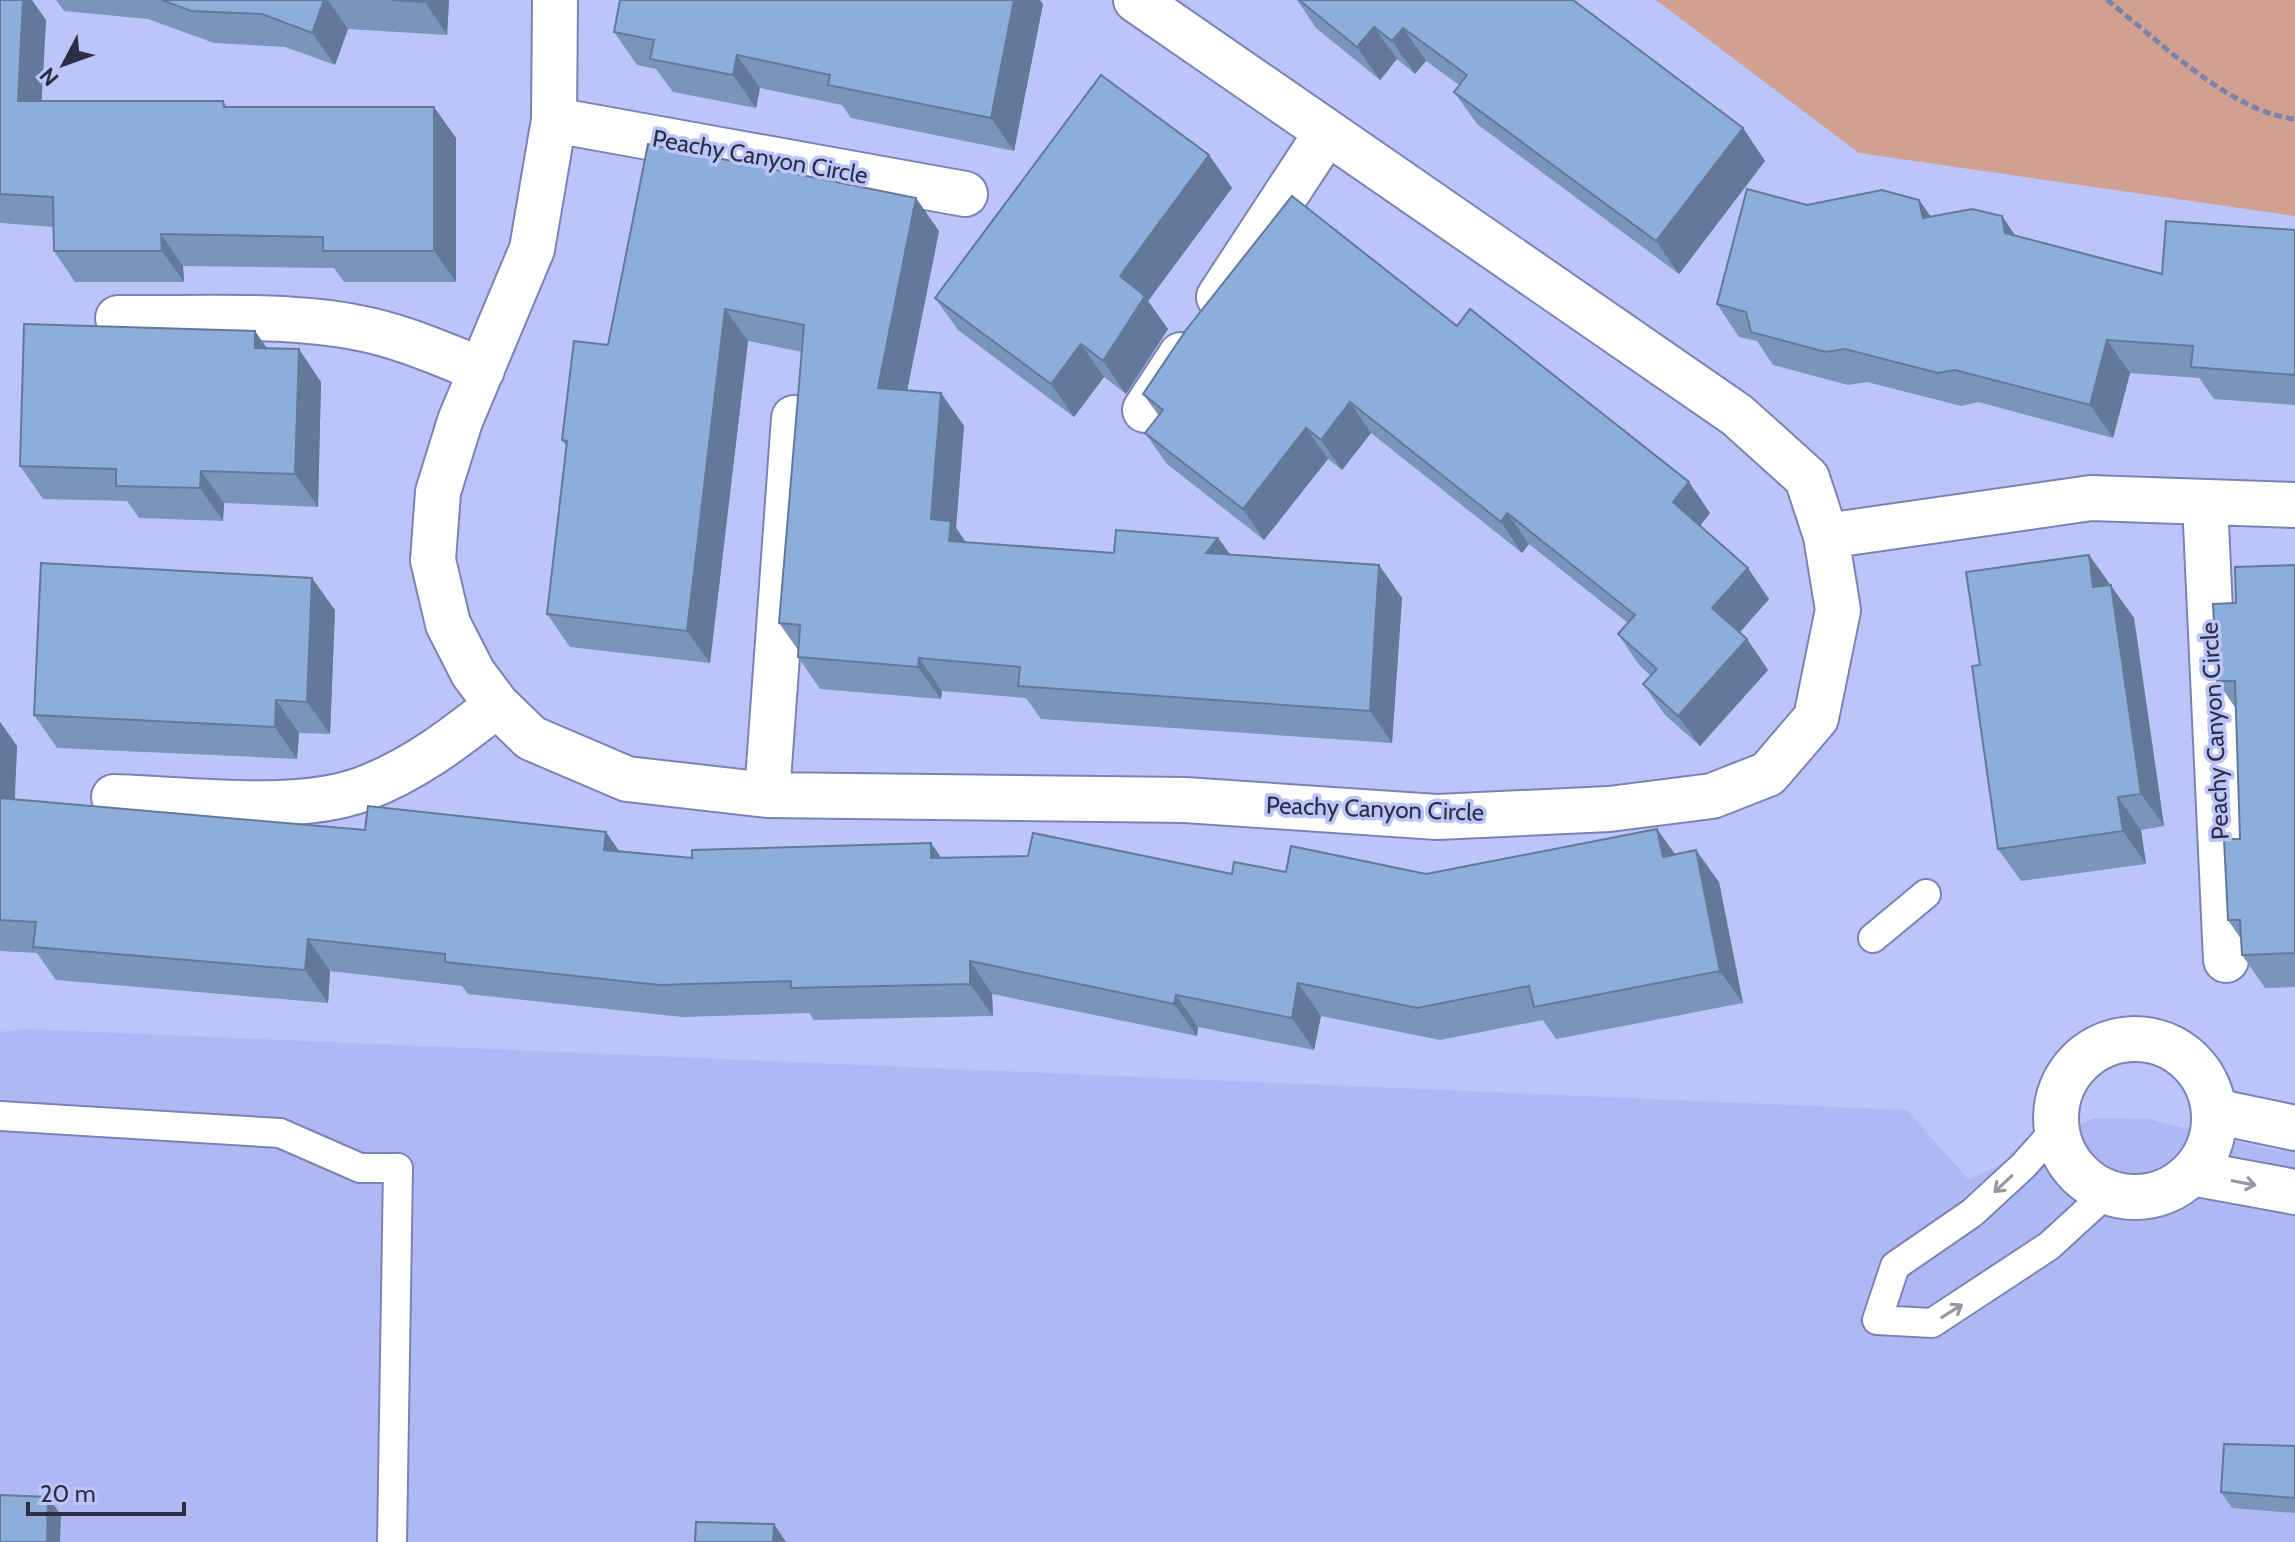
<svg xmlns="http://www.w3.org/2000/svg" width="2295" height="1542" viewBox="0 0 2295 1542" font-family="Cabin,sans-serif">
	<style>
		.built { fill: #aeb9f4 }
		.green { fill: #d0a092 }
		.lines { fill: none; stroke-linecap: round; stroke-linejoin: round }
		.lane-casing { stroke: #7b83b4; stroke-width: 32 }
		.street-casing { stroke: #7b83b4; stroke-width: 48 }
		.path { stroke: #7c82a9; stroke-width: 5; stroke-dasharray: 8 4; stroke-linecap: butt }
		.lane { stroke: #fff; stroke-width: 28 }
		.street { stroke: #fff; stroke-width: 44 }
		.wall { fill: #7995bb }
		.shaded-wall { fill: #637999 }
		.building { fill: #8dadda; stroke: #637999; stroke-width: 2 }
		.oneway { stroke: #9697a2 }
		.labels { text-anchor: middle; stroke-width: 7; stroke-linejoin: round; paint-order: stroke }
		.street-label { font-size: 24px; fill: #2c2f44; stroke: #bcc5fa }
	</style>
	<rect width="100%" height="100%" fill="#bcc5fa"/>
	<path class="built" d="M 27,1029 L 1907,1110 L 1969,1180 L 2093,1118 L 2148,1119 L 2263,1148 L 2295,1152 L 2295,1542 L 0,1542 L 0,1032 Z"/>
	<path class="green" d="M 1656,0 L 2295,0 L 2295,216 L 1859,153 Z"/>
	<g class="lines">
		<defs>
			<path id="lane" d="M 1873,938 L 1926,894
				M 0,1116 L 280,1133 L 360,1168 L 398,1168 L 392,1542
				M 2057,1128 L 2023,1166 L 1972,1213 L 1895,1266 L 1877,1320 L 1932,1323 L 2049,1246 L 2108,1192"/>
			<path id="street" d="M 555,0 L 554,120 L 532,249 L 460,421 L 438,492 L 433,560 L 448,624 L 473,673 L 497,705 L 531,738 L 627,779 L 767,795 L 1185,800 L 1437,817 L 1609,809 L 1712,796 L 1768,774 L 1816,718 L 1838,610 L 1826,536 L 1807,478 L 1737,415 L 1136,0
				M 554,120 L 965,194
				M 1219,297 L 1327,132
				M 118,318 C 193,319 286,313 359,328 C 402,336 441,354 482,370
				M 1145,410 L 1181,355
				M 2205,502 L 2226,960
				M 1826,536 L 2091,498 L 2295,505
				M 767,795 L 794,418
				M 114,797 C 187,799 296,814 363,789 C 414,770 455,738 497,705
				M2056 1118a79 79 0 1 1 158 0a79 79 0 1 1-158 0Z
				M 2214,1111 L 2295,1128
				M 2192,1173 L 2295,1192"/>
		</defs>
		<use href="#lane" class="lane-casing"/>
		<use href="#street" class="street-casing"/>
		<path class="path" d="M 2107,0 C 2157,39 2230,112 2295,119"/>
		<use href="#lane" class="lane"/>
		<use href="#street" class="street"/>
	</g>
	<path class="wall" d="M 0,0 L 46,20 L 41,101 L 223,101 L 227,107 L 456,138 L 456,282 L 344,282 L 334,268 L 183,266 L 184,282 L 75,282 L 54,251 L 54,227 L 0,223 Z
		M 56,0 L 449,0 L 447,35 L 348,29 L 335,65 L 285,47 L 214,43 L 148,19 L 64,11 Z
		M 1297,0 L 1573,0 L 1743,128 L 1765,161 L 1679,274 L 1477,124 L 1454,92 L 1459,85 L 1426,61 L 1415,74 L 1397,59 L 1380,80 L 1316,28 Z
		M 1043,4 L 1014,151 L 851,118 L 842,105 L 760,88 L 756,108 L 673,92 L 656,69 L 637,65 L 614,32 Z
		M 1209,155 L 1232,188 L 1148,301 L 1168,329 L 1126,394 L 1104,377 L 1074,417 L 958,330 L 935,298 Z
		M 1807,205 L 1931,216 L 2002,216 L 2015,235 L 2162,274 L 2295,230 L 2295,405 L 2214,399 L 2199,378 L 2130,373 L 2113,438 L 1978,402 L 1961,406 L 1867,382 L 1848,385 L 1773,365 L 1757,341 L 1739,337 L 1717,304 Z
		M 939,231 L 907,391 L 941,393 L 964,426 L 956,528 L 966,542 L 1114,553 L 1218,538 L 1230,554 L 1379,565 L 1402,598 L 1392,743 L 1041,719 L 1026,698 L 942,691 L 941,699 L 820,689 L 798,657 L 798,650 L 779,623 L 802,352 L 748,341 L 710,663 L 570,647 L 547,614 L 566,446 L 562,440 L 608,345 Z
		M 1457,326 L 1710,513 L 1700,526 L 1769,599 L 1739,633 L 1747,639 L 1768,670 L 1700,746 L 1665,715 L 1643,684 L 1651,676 L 1639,665 L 1618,634 L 1628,623 L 1529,544 L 1522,553 L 1371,433 L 1342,470 L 1328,459 L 1264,540 L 1167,464 L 1145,433 L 1159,416 L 1143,394 Z
		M 267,349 L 321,382 L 318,507 L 224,503 L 223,521 L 139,518 L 127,501 L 43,499 L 20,466 Z
		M 2089,555 L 2134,618 L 2164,826 L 2141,830 L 2146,864 L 2021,881 L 1998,849 L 1980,665 Z
		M 2295,565 L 2295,987 L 2265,988 L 2242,955 L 2241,939 L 2228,920 L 2240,839 L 2236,709 L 2217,681 L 2236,603 Z
		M 335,610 L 330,734 L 299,733 L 297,759 L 57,748 L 34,715 Z
		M 0,722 L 17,746 L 15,799 L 365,830 L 606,832 L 619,851 L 692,858 L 931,843 L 941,858 L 1232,874 L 1286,872 L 1426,874 L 1657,829 L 1675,854 L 1719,882 L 1743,1003 L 1556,1039 L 1543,1020 L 1440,1040 L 1321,1016 L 1314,1050 L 1198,1027 L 1197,1036 L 992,994 L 993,1016 L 814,1020 L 809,1013 L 682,1017 L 468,994 L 462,986 L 330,971 L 328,1003 L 56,980 L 37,953 L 0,951 Z
		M 2295,1446 L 2295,1513 L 2232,1508 L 2221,1492 Z"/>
	<path class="shaded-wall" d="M 23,0 L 32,0 L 46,20 L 40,132 L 18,101 Z
		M 324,0 L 328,0 L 348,29 L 335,65 L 312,33 Z
		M 425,0 L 449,0 L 447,35 L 425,2 Z
		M 1014,0 L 1040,0 L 1043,4 L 1014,151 L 991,118 Z
		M 1374,27 L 1397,59 L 1380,80 L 1357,47 Z
		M 1403,28 L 1426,61 L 1415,74 L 1392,41 Z
		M 737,55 L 760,88 L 756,108 L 733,75 Z
		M 434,107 L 456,138 L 456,282 L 434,251 Z
		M 1743,128 L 1765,161 L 1679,274 L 1656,241 Z
		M 1209,155 L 1232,188 L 1148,301 L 1168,329 L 1126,394 L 1103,361 L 1120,276 Z
		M 916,198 L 939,231 L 901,421 L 878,388 Z
		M 1919,200 L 1942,232 L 1923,218 Z
		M 2002,216 L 2024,249 L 2005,233 Z
		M 161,234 L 183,266 L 184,282 L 162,251 Z
		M 725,309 L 748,341 L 710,663 L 687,631 Z
		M 255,331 L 278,364 L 255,348 Z
		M 2107,340 L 2130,373 L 2113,438 L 2090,405 Z
		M 1081,344 L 1104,377 L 1074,417 L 1051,384 Z
		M 299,349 L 321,382 L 318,507 L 295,474 Z
		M 941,393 L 964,426 L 956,528 L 973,553 L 972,574 L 931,519 Z
		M 1350,402 L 1371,433 L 1342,470 L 1321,440 Z
		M 1306,428 L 1328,459 L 1264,540 L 1243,509 Z
		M 201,471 L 224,503 L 223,521 L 200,488 Z
		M 1689,482 L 1710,513 L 1694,533 L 1673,502 Z
		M 1507,513 L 1529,544 L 1522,553 L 1501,522 Z
		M 1218,538 L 1241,570 L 1206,553 Z
		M 2089,555 L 2134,618 L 2164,826 L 2141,794 L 2093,587 Z
		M 1379,565 L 1402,598 L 1392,743 L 1370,711 Z
		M 1748,568 L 1769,599 L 1734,639 L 1712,608 Z
		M 312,578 L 335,610 L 330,734 L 307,702 Z
		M 1747,639 L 1768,670 L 1700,746 L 1678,716 Z
		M 919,658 L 942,691 L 941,699 L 918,667 Z
		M 276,700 L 299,733 L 297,759 L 275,727 Z
		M 0,722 L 17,746 L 13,829 L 0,810 Z
		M 2118,797 L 2141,830 L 2146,864 L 2123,831 Z
		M 1657,829 L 1680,862 L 1663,857 Z
		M 606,832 L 628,864 L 604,850 Z
		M 931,843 L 953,875 L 931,858 Z
		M 1696,850 L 1719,882 L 1743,1003 L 1720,971 Z
		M 308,939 L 330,971 L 328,1003 L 305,970 Z
		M 970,961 L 992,994 L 993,1016 L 970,984 Z
		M 1298,983 L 1321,1016 L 1314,1050 L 1292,1018 Z
		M 1176,995 L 1198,1027 L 1197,1036 L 1174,1004 Z
		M 48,1497 L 61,1515 L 60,1542 L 47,1542 Z
		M 774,1524 L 786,1542 L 773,1542 Z"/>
	<path class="building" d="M 0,0 L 23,0 L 18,101 L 223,101 L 224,107 L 434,107 L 434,251 L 323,251 L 323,237 L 161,234 L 162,251 L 54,251 L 53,197 L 0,194 Z
		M 162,0 L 324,0 L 312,33 L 262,14 L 191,11 Z
		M 391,0 L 425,0 L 425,2 Z
		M 620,0 L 1014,0 L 991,118 L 828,85 L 830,75 L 737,55 L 733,75 L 650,59 L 654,40 L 614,32 Z
		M 1299,0 L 1573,0 L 1743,128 L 1656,241 L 1454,92 L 1467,75 L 1403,28 L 1392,41 L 1374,27 L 1357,47 Z
		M 1101,75 L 1209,155 L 1120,276 L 1145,296 L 1103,361 L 1081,344 L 1051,384 L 935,298 Z
		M 648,144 L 916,198 L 878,388 L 941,393 L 931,519 L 951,521 L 949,541 L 1114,553 L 1116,530 L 1218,538 L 1206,553 L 1379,565 L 1370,711 L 1018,686 L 1020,667 L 919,658 L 918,667 L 798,657 L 800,625 L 779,623 L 804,325 L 725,309 L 687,631 L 547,614 L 567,441 L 562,440 L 574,341 L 608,345 Z
		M 1747,189 L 1807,205 L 1882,190 L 1919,200 L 1923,218 L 1972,209 L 2002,216 L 2005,233 L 2162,274 L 2166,221 L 2295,230 L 2295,375 L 2191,367 L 2193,346 L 2107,340 L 2090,405 L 1955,370 L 1938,373 L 1845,349 L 1826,352 L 1751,332 L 1746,312 L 1717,304 Z
		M 1292,196 L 1457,326 L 1470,309 L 1689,482 L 1673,502 L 1748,568 L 1712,608 L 1747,639 L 1678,716 L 1643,684 L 1657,669 L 1618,634 L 1635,615 L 1507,513 L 1501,522 L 1350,402 L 1321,440 L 1306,428 L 1243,509 L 1145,433 L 1163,410 L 1143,394 L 1186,330 Z
		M 24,324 L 255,331 L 255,348 L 299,349 L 295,474 L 201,471 L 200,488 L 116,486 L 116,469 L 20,466 Z
		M 2089,555 L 2093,587 L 2111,585 L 2141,794 L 2118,797 L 2123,831 L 1998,849 L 1972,666 L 1980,665 L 1966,572 Z
		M 41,563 L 312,578 L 307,702 L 276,700 L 275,727 L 34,715 Z
		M 2295,565 L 2295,953 L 2242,955 L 2240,920 L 2228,920 L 2224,839 L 2240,839 L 2235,681 L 2217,681 L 2213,604 L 2236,603 L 2235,567 Z
		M 0,798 L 365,830 L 368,806 L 606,832 L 604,850 L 692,858 L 692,850 L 931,843 L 931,858 L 1028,856 L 1033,833 L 1232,874 L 1234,862 L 1286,872 L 1291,846 L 1426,874 L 1657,829 L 1663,857 L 1696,850 L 1720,971 L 1534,1007 L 1529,986 L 1417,1008 L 1298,983 L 1292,1018 L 1176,995 L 1174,1004 L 970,961 L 970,984 L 791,988 L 791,981 L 659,985 L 445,962 L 445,954 L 308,939 L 305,970 L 33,947 L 36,922 L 0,920 Z
		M 2224,1444 L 2295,1446 L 2295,1498 L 2221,1492 Z
		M 0,1495 L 48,1497 L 47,1542 L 0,1542 Z
		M 696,1522 L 774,1524 L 773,1542 L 695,1542 Z"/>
	<defs><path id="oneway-shaft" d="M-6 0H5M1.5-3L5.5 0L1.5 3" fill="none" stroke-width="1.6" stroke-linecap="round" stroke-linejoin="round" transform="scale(2)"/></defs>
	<g class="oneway">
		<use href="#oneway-shaft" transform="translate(2244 1183) rotate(11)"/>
		<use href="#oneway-shaft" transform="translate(2003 1184) rotate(137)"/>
		<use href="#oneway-shaft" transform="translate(1952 1311) rotate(-32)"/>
	</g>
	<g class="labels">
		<g class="street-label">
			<text transform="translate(760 157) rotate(10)" y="8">Peachy Canyon Circle</text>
			<text transform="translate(2215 731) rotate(-93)" y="8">Peachy Canyon Circle</text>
			<text transform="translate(1375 809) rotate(2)" y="8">Peachy Canyon Circle</text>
		</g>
	</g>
	<g transform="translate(64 64) rotate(229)" stroke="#bcc5fa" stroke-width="6" paint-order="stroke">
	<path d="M0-6L14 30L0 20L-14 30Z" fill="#2c2f44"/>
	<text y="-12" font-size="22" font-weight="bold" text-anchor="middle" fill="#2c2f44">N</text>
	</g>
	<path d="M28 1502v12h156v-12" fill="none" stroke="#2c2f44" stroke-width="4"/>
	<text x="40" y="1502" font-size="24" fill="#2c2f44" stroke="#bcc5fa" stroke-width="6" paint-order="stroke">20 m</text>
</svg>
